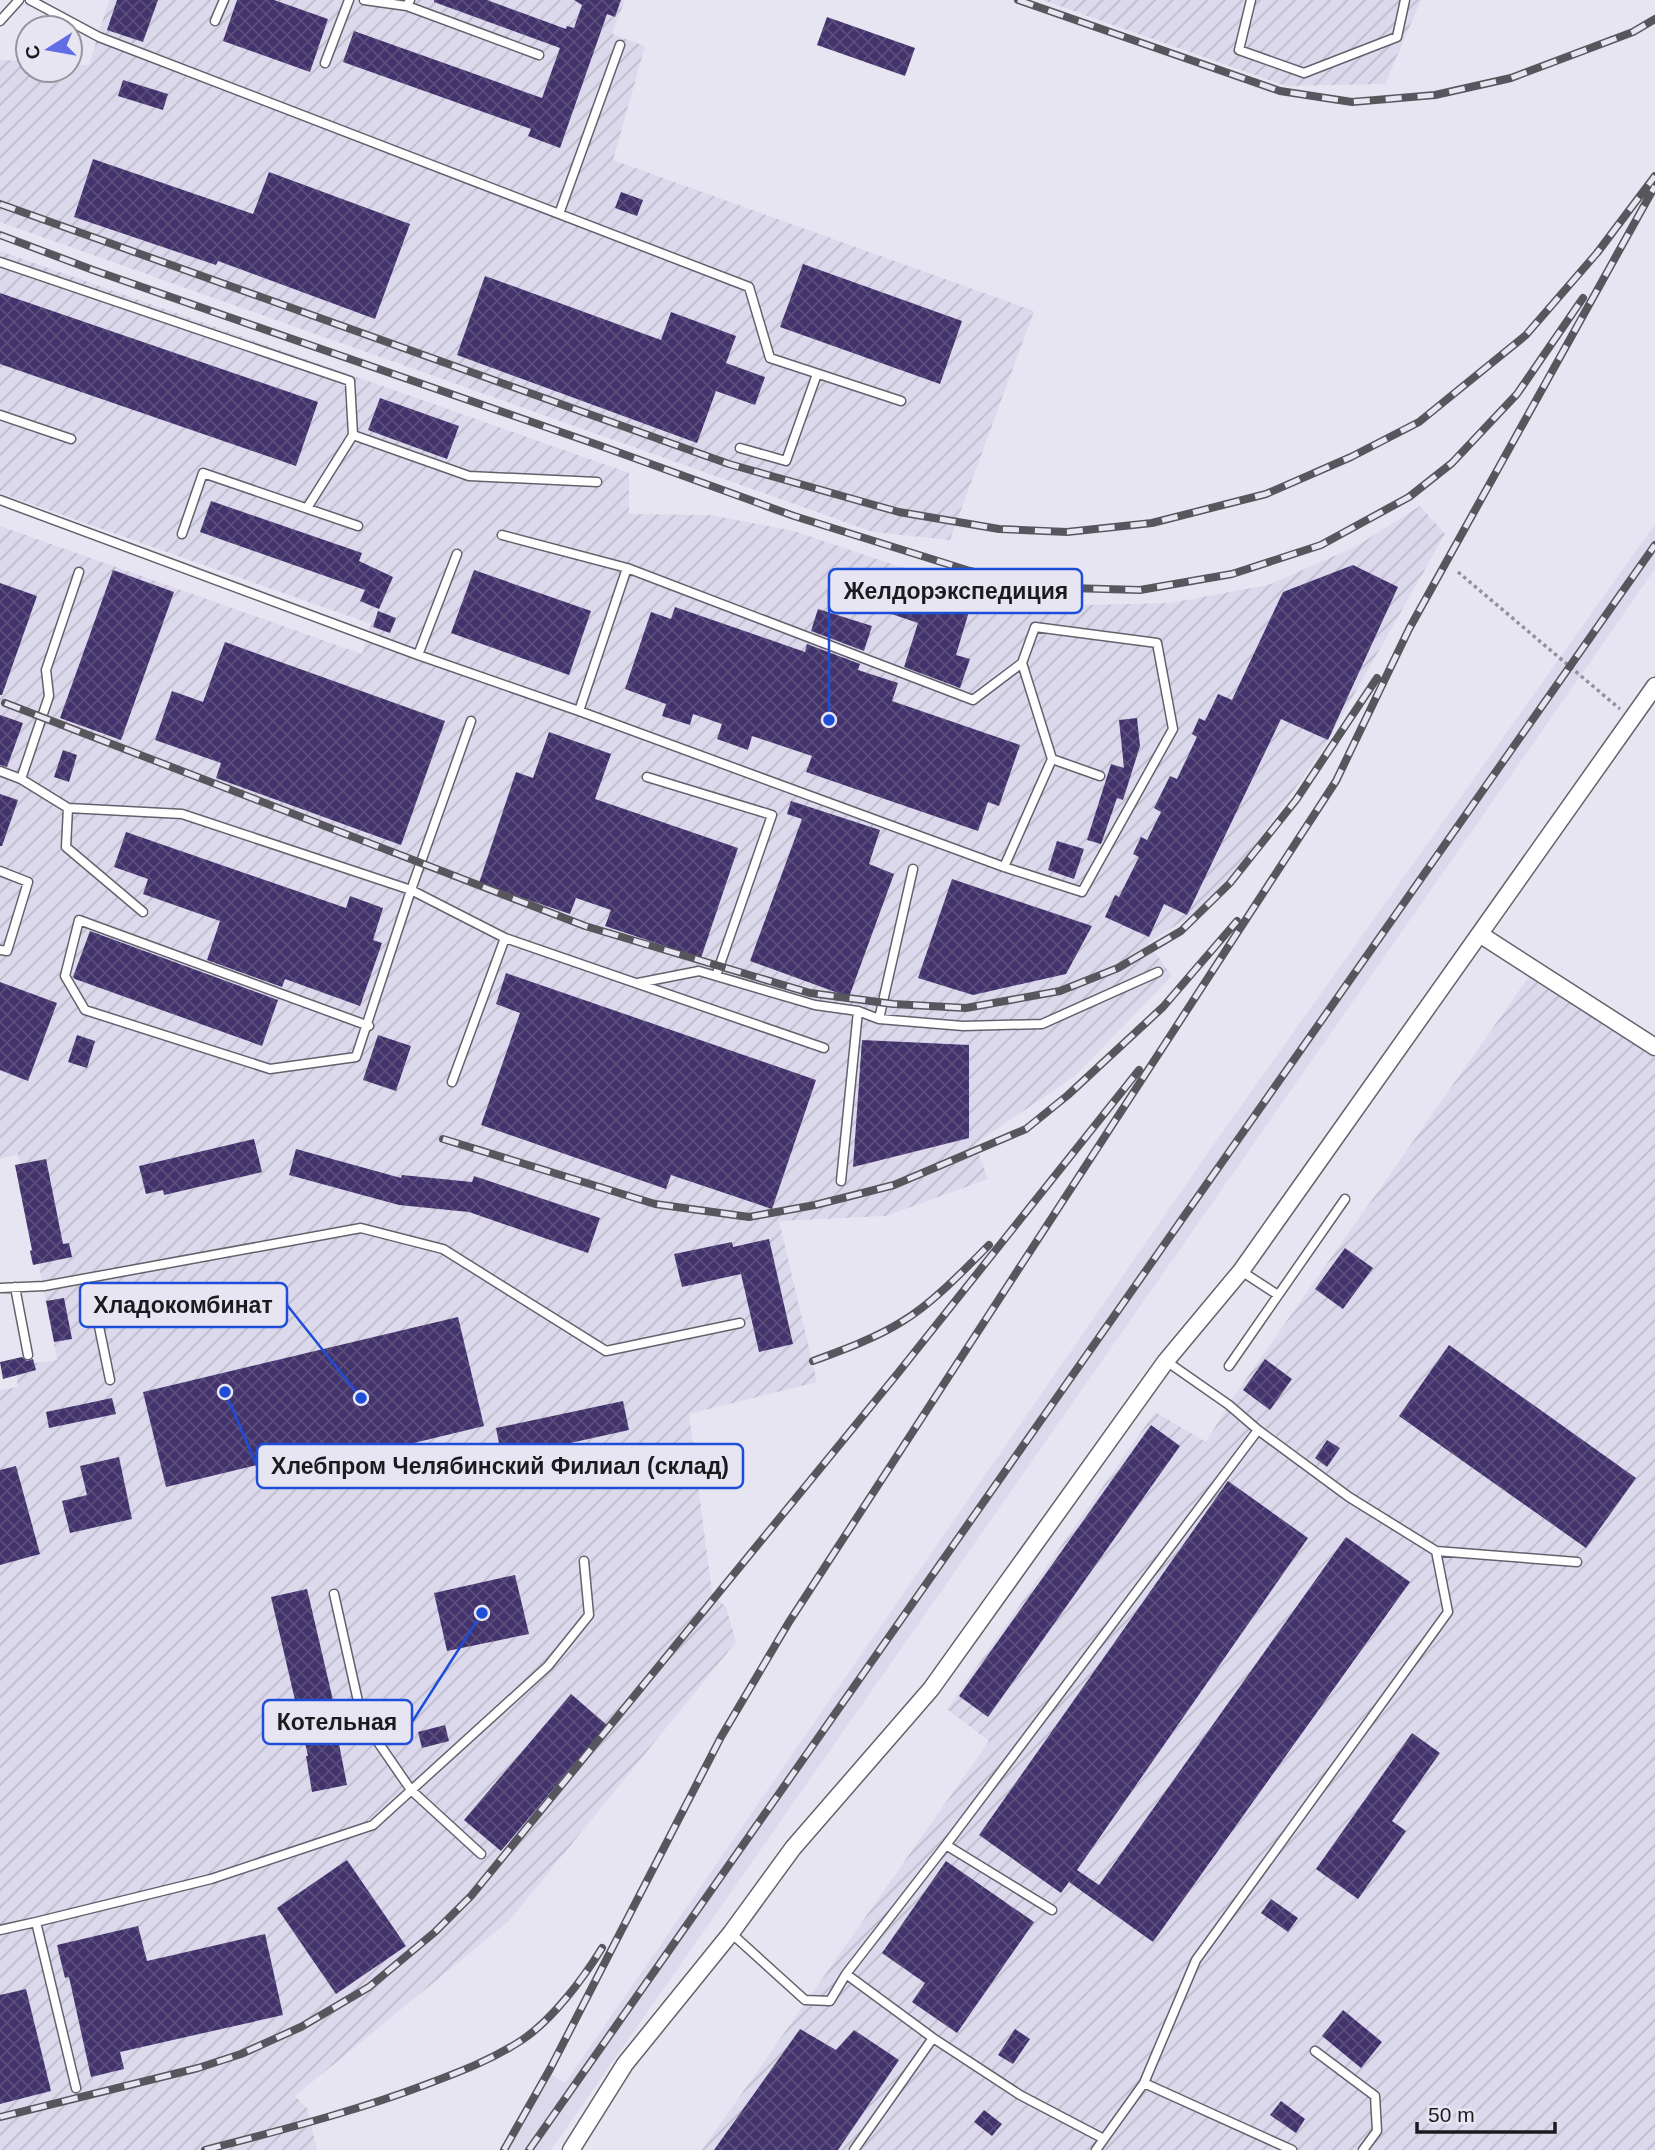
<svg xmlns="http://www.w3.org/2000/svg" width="1655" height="2150" viewBox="0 0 1655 2150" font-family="Helvetica,sans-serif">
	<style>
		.industrial { fill: url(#industrial-furrows) }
		.built { fill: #ddd9ed }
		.building { fill: url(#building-cross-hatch) }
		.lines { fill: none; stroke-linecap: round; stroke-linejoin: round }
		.lane-casing { stroke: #63616c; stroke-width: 11 }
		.street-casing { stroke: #63616c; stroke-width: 19 }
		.path { stroke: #93919b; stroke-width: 3.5; stroke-dasharray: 3.5 3.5; stroke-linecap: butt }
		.lane { stroke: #fff; stroke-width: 8 }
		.street { stroke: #fff; stroke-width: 16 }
		.rail-casing { stroke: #58565d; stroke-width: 8 }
		.rail { stroke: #e8e5f3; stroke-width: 5; stroke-dasharray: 16; stroke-linecap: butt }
		.leader { fill: none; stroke: #1d4ed8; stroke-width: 2.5 }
		.callout-dot { fill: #1d4ed8; stroke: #e8e5f3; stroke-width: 2.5 }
		.callout { fill: #e8e5f3; stroke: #1d4ed8; stroke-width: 2.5 }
		.callout-label { font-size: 23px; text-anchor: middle; font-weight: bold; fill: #1b1a1e }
	</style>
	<defs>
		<pattern id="industrial-furrows" width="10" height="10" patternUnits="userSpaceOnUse" patternTransform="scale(1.75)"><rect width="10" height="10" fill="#ddd9ed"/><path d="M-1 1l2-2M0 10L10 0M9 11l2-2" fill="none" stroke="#bdbacb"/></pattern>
		<pattern id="building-cross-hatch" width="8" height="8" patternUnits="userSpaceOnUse" patternTransform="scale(1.75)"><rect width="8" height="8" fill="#43336c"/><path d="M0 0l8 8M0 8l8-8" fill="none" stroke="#5b4e7c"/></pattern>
	</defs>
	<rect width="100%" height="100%" fill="#e8e5f3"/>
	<path class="industrial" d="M 109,0 L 625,0 L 612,34 L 645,46 L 613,160 L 1034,311 L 950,540 L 873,532 L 0,222 L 0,60 L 28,61 L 28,70 L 70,70 L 70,64 L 89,65 Z
		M 1042,0 L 1421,0 L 1385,84 L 1286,86 Z
		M 0,251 L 629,473 L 629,514 L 710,515 L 794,531 L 897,566 L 1035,599 L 1088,605 L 1170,603 L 1268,585 L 1355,547 L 1420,506 L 1445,534 L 1322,751 L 1246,857 L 1216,892 L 1186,919 L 1148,943 L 1172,976 L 1075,1076 L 975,1144 L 988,1179 L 886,1216 L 779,1221 L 817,1382 L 689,1414 L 712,1593 L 726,1607 L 736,1642 L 509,1921 L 295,2096 L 307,2108 L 317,2150 L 0,2150 L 0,1390 L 18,1387 L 15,1366 L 57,1360 L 18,1154 L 0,1159 L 0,526 L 362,654 L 371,624 L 0,493 Z
		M 1530,975 L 1655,1058 L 1655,2150 L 702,2150 L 989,1741 L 947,1709 L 1155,1412 L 1206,1442 L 1234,1396 Z"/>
	<path class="built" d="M 1655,524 L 1655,569 L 551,2150 L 499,2150 L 550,2074 L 565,2083 L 1216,1141 Z"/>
	<path class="building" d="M 117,0 L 158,0 L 143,42 L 107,30 Z
		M 237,0 L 274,0 L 328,19 L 310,72 L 223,41 Z
		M 434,0 L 487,0 L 566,29 L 567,26 L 574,28 L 582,5 L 574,0 L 621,0 L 615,17 L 607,14 L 560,148 L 528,136 L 531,129 L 343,62 L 354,31 L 542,98 L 560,48 L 434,2 Z
		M 827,17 L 915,48 L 905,76 L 817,45 Z
		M 123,80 L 168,94 L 163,110 L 118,96 Z
		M 93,159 L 253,214 L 269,172 L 410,224 L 375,319 L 218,261 L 216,265 L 74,217 Z
		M 621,192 L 643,200 L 637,216 L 615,208 Z
		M 803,264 L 962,321 L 940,384 L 780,327 Z
		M 485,276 L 661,340 L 671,312 L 736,336 L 726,363 L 765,377 L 755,405 L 716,391 L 697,443 L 457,355 Z
		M 0,293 L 318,402 L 296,466 L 0,364 Z
		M 380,398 L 459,426 L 447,459 L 368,430 Z
		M 211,501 L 362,553 L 359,561 L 393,577 L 379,609 L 360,601 L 365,590 L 200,532 Z
		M 1353,565 L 1398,587 L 1328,740 L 1281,719 L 1187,915 L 1164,904 L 1149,937 L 1105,917 L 1115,895 L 1119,897 L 1139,857 L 1133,854 L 1141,837 L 1147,840 L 1161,812 L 1154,808 L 1170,776 L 1177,779 L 1197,737 L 1192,734 L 1199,718 L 1205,721 L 1218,694 L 1232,700 L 1283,592 Z
		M 883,569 L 973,598 L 956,655 L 970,659 L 960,688 L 904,667 L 918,623 L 871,607 Z
		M 113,570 L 174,592 L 121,740 L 60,718 Z
		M 474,570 L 591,611 L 569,675 L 451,633 Z
		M 0,583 L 37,596 L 2,695 L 0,695 Z
		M 675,607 L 805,652 L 807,644 L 860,664 L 858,670 L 898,683 L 892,701 L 1020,745 L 999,806 L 988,802 L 978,831 L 806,772 L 812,756 L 752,736 L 748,750 L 717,739 L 722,724 L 693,714 L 690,725 L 662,716 L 666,704 L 625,689 L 651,612 L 671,619 Z
		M 818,609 L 872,626 L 864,651 L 811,631 Z
		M 378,611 L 396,618 L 390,633 L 373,627 Z
		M 225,642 L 445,721 L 401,845 L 216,778 L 221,763 L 155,740 L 172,691 L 203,702 Z
		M 0,715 L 23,723 L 7,767 L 0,765 Z
		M 1137,718 L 1140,746 L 1123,800 L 1117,798 L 1101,844 L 1087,840 L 1111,764 L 1124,768 L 1119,720 Z
		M 549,732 L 611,754 L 595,799 L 738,848 L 701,958 L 605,926 L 611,910 L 576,898 L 570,914 L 479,883 L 516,772 L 533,778 Z
		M 63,750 L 77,755 L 69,782 L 54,777 Z
		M 0,794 L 18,800 L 2,846 L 0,846 Z
		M 791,801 L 880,830 L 869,864 L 894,874 L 849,997 L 750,961 L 802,819 L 787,814 Z
		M 126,832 L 346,908 L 350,896 L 383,908 L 373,940 L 382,943 L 360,1006 L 285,979 L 282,987 L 207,960 L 220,921 L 143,894 L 148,879 L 114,867 Z
		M 1057,841 L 1084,849 L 1074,879 L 1048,870 Z
		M 952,879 L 1092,926 L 1066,974 L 973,995 L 918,978 Z
		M 90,931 L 278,1000 L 262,1046 L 75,979 L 73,977 Z
		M 506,973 L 816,1080 L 772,1209 L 671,1175 L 666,1189 L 481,1125 L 520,1013 L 496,1004 Z
		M 0,982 L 57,1003 L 28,1081 L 0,1070 Z
		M 77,1035 L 95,1041 L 87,1068 L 68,1062 Z
		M 378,1035 L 411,1046 L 396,1091 L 363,1080 Z
		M 862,1040 L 969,1045 L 969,1138 L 853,1167 Z
		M 254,1139 L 262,1172 L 164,1195 L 163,1190 L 146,1194 L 139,1166 Z
		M 296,1149 L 401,1178 L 402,1175 L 472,1182 L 474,1176 L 600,1218 L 588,1253 L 469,1212 L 399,1205 L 289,1175 Z
		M 46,1159 L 63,1244 L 69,1243 L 72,1257 L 33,1265 L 30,1251 L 32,1250 L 15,1165 Z
		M 769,1239 L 793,1344 L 759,1352 L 741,1274 L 682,1287 L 674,1254 L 732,1242 L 733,1247 Z
		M 1345,1248 L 1373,1268 L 1343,1309 L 1315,1289 Z
		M 64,1298 L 72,1339 L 54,1342 L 46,1301 Z
		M 458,1317 L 484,1426 L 265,1479 L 261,1464 L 166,1487 L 143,1392 Z
		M 1449,1345 L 1636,1478 L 1586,1548 L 1399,1416 Z
		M 22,1357 L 27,1361 L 33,1359 L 36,1370 L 3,1379 L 0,1362 Z
		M 1265,1359 L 1292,1379 L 1270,1410 L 1243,1390 Z
		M 112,1398 L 116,1414 L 49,1428 L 46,1412 Z
		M 623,1401 L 629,1430 L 502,1458 L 496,1428 Z
		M 1151,1425 L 1180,1446 L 988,1717 L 959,1696 Z
		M 1327,1440 L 1340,1448 L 1327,1467 L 1315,1458 Z
		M 119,1457 L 132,1519 L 70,1533 L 62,1501 L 87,1495 L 80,1466 Z
		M 16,1466 L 40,1554 L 0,1565 L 0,1470 Z
		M 1228,1481 L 1308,1538 L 1077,1870 L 1099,1885 L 1346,1537 L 1410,1582 L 1153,1942 L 1069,1882 L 1061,1893 L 979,1835 Z
		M 515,1575 L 529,1634 L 447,1651 L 434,1593 Z
		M 307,1589 L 343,1743 L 339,1744 L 347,1785 L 312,1792 L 306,1756 L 308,1756 L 271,1597 Z
		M 571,1694 L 607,1725 L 501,1851 L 464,1820 Z
		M 445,1725 L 449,1741 L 422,1748 L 418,1732 Z
		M 1412,1733 L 1440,1753 L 1392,1821 L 1406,1831 L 1358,1899 L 1316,1869 Z
		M 347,1860 L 406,1946 L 336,1994 L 277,1908 Z
		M 946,1861 L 1034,1922 L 957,2033 L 912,2002 L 925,1983 L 882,1953 Z
		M 1271,1899 L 1298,1918 L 1288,1932 L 1261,1913 Z
		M 138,1926 L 147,1961 L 265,1934 L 283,2015 L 120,2052 L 124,2069 L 91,2077 L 69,1977 L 65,1978 L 57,1945 Z
		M 26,1989 L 51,2091 L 0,2104 L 0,1995 Z
		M 1343,2010 L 1382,2042 L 1361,2068 L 1322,2036 Z
		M 800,2029 L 836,2050 L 854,2030 L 899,2060 L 838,2150 L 714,2150 Z
		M 1015,2029 L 1030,2039 L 1013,2064 L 998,2055 Z
		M 1281,2101 L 1305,2119 L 1296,2133 L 1270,2115 Z
		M 984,2110 L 1002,2124 L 992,2136 L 974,2122 Z"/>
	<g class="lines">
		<defs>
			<path id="lane" d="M 30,0 L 99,37 L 749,287 L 770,358 L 901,401
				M 364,0 L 407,6 L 410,0
				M 1251,0 L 1239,50 L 1304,73 L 1397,37 L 1405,0
				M 407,6 L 539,55
				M 0,21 L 19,0
				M 215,21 L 224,0
				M 325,63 L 349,0
				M 559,214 L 620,45
				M 0,262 L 350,381 L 353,435 L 469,476 L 597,482
				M 0,415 L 71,439
				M 740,448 L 786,461 L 817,374
				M 0,500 L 418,655 L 579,711 L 1004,867 L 1082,892 L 1173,729 L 1157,643 L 1035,627 L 1022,663 L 973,700 L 627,568 L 502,535
				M 307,508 L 353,435
				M 182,534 L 203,473 L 358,526
				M 418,655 L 457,554
				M 579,711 L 627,568
				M 1052,759 L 1100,776
				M 0,771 L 21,779 L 68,808 L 182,814 L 411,890 L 505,938 L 824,1048
				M 647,777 L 772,815 L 716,976
				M 21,779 L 49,696 L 46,670 L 79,572
				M 68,808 L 66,847 L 143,912
				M 1004,867 L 1052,759 L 1022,663
				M 0,871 L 28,882 L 7,951 L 0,950
				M 638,983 L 699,971 L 815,1005 L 858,1011 L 879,1019 L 963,1026 L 1042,1024 L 1158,972
				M 879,1019 L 913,869
				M 369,1026 L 79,920 L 65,976 L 85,1010 L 270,1069 L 356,1057 L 411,890 L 471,721
				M 452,1082 L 505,938
				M 841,1181 L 858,1011
				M 1241,1271 L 1278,1295
				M 89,1278 L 110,1380
				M 15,1287 L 28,1355
				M 0,1288 L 44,1286 L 361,1228 L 443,1249 L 606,1351 L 740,1323
				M 1229,1366 L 1345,1199
				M 1436,1551 L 1577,1562
				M 334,1594 L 362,1719 L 411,1790 L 481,1854
				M 1052,1910 L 946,1845 L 1258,1430
				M 36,1922 L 211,1879 L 373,1825 L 548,1666 L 589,1615 L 584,1561
				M 0,1930 L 36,1922 L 76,2088
				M 731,1933 L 805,2000 L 830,2001 L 846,1974 L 933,2038 L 854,2150
				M 846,1974 L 946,1845
				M 933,2038 L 1020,2095 L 1104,2139
				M 1315,2051 L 1375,2096 L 1377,2131 L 1363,2150
				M 1144,2083 L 1292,2150
				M 1096,2150 L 1144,2083 L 1196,1960 L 1448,1612 L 1436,1551 L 1349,1497 L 1258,1430 L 1229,1405 L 1166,1361"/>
			<path id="street" d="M 1481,935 L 1655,1047
				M 571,2150 L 625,2064 L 731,1933 L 793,1848 L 931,1689 L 1166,1361 L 1241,1271 L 1655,686"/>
		</defs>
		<use href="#lane" class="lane-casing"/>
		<use href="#street" class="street-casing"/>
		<path class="path" d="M 1458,572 L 1620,709"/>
		<use href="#lane" class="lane"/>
		<use href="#street" class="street"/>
		<defs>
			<path id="rail" d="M 1018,0 L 1280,91 L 1352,102 L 1435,95 L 1511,78 L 1633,32 L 1655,19
				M 0,204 L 729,464 L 899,512 L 999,529 L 1067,532 L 1152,523 L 1266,494 L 1351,457 L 1419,422 L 1526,335 L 1597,253 L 1655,176
				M 0,235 L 93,270 L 601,446 L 794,516 L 970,571 L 1034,587 L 1140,590 L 1232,574 L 1321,545 L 1409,497 L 1452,463 L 1517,394 L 1583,298
				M 5,703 L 585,926 L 810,993 L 893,1004 L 966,1008 L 1060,991 L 1118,968 L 1181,931 L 1230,883 L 1296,800 L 1377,678
				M 443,1139 L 655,1204 L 749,1217 L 815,1205 L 894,1185 L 1026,1129 L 1068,1095 L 1163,1007 L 1237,921
				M 813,1361 C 843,1350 876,1338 903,1321 C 933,1303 964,1270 989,1245
				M 0,2117 L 198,2068 L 241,2054 L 301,2027 L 369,1987 L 435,1932 L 471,1896 L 898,1373 L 1139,1070
				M 205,2150 C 281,2130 357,2111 430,2083 C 462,2071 493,2059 522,2040 C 552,2020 583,1979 602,1948
				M 504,2150 L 550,2069 L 721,1737 L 789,1622 L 1336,781 L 1409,629 L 1655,186
				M 529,2150 L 1655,545"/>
		</defs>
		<use href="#rail" class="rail-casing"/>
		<use href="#rail" class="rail"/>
	</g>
	<path class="leader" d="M829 720L829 591M361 1398L287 1305M225 1392L257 1466M482 1613L412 1722"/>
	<g class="callout-dot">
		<circle cx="829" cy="720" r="7"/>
		<circle cx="361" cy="1398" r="7"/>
		<circle cx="225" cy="1392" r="7"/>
		<circle cx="482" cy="1613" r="7"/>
	</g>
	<g class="callout">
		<rect x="829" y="569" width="253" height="44" rx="7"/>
		<rect x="80" y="1283" width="207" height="44" rx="7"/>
		<rect x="257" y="1444" width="486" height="44" rx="7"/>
		<rect x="263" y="1700" width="149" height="44" rx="7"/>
	</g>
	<g class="callout-label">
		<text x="956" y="599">Желдорэкспедиция</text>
		<text x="183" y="1313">Хладокомбинат</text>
		<text x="500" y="1474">Хлебпром Челябинский Филиал (склад)</text>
		<text x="337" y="1730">Котельная</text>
	</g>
	<g transform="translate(49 49) rotate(259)"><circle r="33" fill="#e8e5f3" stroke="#96949e" stroke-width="2"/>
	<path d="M0-5L12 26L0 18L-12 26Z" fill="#606de5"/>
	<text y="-10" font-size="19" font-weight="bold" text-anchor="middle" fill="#1b1a1e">С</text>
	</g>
	<path d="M1417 2122v10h138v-10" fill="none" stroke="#1b1a1e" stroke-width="3.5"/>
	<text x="1428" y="2122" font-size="21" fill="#1b1a1e" stroke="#e8e5f3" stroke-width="5" paint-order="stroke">50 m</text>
</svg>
